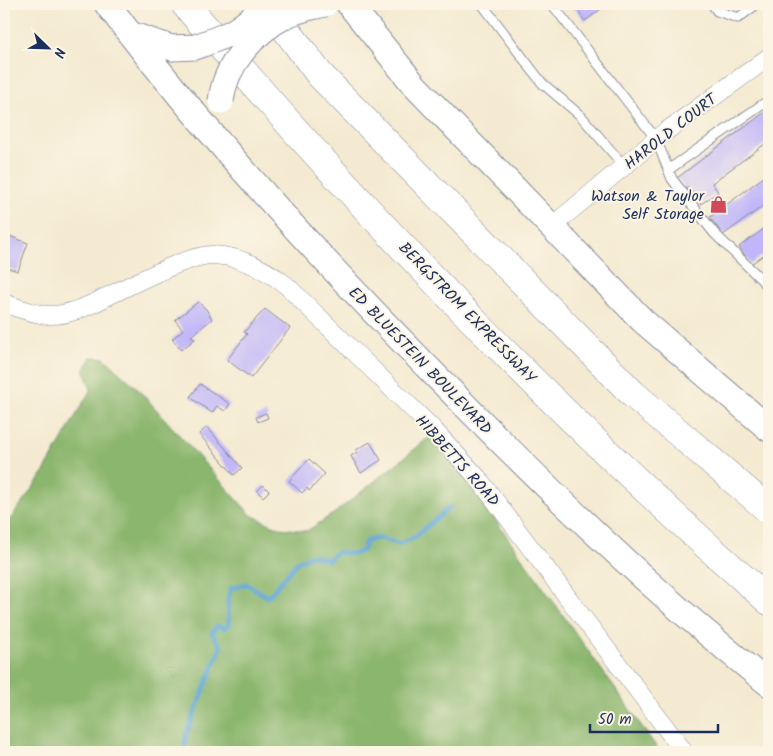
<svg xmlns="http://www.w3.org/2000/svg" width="773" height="756" viewBox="0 0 773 756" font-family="Kalam,sans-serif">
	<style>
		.forest { fill: #8bb66d; stroke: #537266 }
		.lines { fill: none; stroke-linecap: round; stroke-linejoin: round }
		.stream { stroke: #57a2cf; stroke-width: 5 }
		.building { fill: #c0b6f9 }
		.service-casing { stroke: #888c98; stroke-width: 11 }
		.minor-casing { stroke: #888c98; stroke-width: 19 }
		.secondary-casing { stroke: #888c98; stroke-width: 27 }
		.motorway-casing { stroke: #888c98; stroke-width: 29 }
		.service { stroke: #fff; stroke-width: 9 }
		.minor { stroke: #fff; stroke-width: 18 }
		.secondary { stroke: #fff; stroke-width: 25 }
		.motorway { stroke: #fff; stroke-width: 28 }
		.secondary-bridge-casing { stroke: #888c98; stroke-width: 27; stroke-linecap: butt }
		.secondary-bridge { stroke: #fff; stroke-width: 25 }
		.labels { text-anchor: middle; stroke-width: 4; stroke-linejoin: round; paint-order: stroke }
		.street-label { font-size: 16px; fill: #1b2f5e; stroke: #fcf5e5 }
		.poi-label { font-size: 16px; fill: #1b2f5e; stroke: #fcf5e5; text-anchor: end }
	</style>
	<rect width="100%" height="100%" fill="#fcf5e5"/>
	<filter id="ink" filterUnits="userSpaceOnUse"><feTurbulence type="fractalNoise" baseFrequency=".02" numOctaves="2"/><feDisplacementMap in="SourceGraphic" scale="10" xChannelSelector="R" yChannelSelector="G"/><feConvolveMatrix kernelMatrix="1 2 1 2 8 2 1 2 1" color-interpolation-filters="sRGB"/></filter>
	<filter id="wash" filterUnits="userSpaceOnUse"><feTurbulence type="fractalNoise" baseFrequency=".0096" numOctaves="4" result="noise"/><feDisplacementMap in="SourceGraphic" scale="20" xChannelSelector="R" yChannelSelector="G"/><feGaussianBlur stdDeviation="1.12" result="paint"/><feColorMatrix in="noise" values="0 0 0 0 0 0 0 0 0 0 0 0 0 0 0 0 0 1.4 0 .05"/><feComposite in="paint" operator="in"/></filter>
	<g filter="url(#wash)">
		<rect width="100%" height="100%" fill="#f4ead1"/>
		<path class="forest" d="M 91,357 L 104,358 L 136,387 L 251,515 L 279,528 L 307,531 L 336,512 L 431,436 L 484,504 L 660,752 L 4,752 L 4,528 L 42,475 L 91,389 L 84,371 Z"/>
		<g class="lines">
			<path class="stream" d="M 184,752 L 186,734 L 221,647 L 212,633 L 217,626 L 224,628 L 229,625 L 228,599 L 231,588 L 247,584 L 268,597 L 297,562 L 312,555 L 328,560 L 337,552 L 355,554 L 363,550 L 366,541 L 380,538 L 398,544 L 412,539 L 450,507"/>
		</g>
		<g id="blocks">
			<path class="building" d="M 572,4 L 608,4 L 585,21 Z
				M 769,109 L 769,141 L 712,183 L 718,192 L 701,204 L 688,186 L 685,188 L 677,178 Z
				M 769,173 L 769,202 L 723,235 L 710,217 Z
				M 769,225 L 769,251 L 751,264 L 739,247 Z
				M 4,234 L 28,243 L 18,271 L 4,267 Z
				M 198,302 L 206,309 L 212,319 L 191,336 L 195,339 L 181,350 L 172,339 L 183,330 L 175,320 Z
				M 265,309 L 290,328 L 251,378 L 227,360 L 247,334 L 244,332 Z
				M 200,384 L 230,404 L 225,411 L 217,406 L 212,413 L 190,397 Z
				M 266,413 L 268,418 L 258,422 L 256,417 Z
				M 207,427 L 242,468 L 234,475 L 199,434 Z
				M 370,442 L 381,460 L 361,473 L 351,456 L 357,452 L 356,450 Z
				M 309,459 L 325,474 L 309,491 L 307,488 L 302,493 L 289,481 Z
				M 263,485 L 269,491 L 263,497 L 257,491 Z"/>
		</g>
	</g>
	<g filter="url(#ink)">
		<use href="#blocks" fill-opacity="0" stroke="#888c98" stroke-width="1"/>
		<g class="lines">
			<defs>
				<path id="service" d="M 482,4 L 542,83 L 581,116 L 624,166
					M 552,4 L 656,139 L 672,179 L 714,233 L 769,287
					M 712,4 L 717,11 L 738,18 L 757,4
					M 668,170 L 769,100"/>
				<path id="minor" d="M 551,227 L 665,132 L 769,57
					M 4,303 C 18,308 33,314 48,315 C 68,316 89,306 106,297 C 130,286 189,254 213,255 C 240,256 265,269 286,285 L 432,428 L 478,478 L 684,752"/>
				<path id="secondary" d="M 107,4 C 207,136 320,258 436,376 C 542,484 650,590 769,684
					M 349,4 L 415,86 L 643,321 L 769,429
					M 130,34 L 172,48 L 195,47"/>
				<path id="motorway" d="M 185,4 C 365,216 560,418 769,601
					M 267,4 L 320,75 L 633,394 L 769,510"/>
			</defs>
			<use href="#service" class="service-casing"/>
			<use href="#minor" class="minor-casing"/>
			<use href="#secondary" class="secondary-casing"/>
			<use href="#motorway" class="motorway-casing"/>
			<use href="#service" class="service"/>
			<use href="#minor" class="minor"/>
			<use href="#secondary" class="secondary"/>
			<use href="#motorway" class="motorway"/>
			<defs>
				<path id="secondary-bridge" d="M 195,47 C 229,35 241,31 266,4
					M 221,101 C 225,64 254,32 287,15 C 299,9 313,7 325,4"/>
			</defs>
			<use href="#secondary-bridge" class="secondary-bridge-casing"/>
			<use href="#secondary-bridge" class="secondary-bridge"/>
		</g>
	</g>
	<defs>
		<symbol id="shop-bare" viewBox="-9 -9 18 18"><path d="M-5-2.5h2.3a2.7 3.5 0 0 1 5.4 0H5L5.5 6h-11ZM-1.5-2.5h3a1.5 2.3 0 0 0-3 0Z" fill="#d1495b" stroke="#fcf5e5" stroke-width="2.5" paint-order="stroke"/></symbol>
	</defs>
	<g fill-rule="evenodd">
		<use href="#shop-bare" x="706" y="192" width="25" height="25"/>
	</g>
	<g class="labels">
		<g class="street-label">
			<text transform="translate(670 131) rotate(-38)" y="6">HAROLD COURT</text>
			<text transform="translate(468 312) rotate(46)" y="6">BERGSTROM EXPRESSWAY</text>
			<text transform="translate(421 360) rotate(46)" y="6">ED BLUESTEIN BOULEVARD</text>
			<text transform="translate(458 460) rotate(48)" y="6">HIBBETTS ROAD</text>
		</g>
		<g class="poi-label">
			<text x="704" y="201">Watson &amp; Taylor<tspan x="704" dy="18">Self Storage</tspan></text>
		</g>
	</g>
	<rect width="773" height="756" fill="none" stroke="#fcf5e5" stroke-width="20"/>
	<g transform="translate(48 48) rotate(113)" stroke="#fcf5e5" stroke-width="4" paint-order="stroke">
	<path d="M0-4L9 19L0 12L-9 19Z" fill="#1b2f5e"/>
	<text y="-8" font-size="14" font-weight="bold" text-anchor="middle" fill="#1b2f5e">N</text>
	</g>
	<path d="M590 724v8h128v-8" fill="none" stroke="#1b2f5e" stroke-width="2.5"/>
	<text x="598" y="724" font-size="15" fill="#1b2f5e" stroke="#fcf5e5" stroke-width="4" paint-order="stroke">50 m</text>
</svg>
